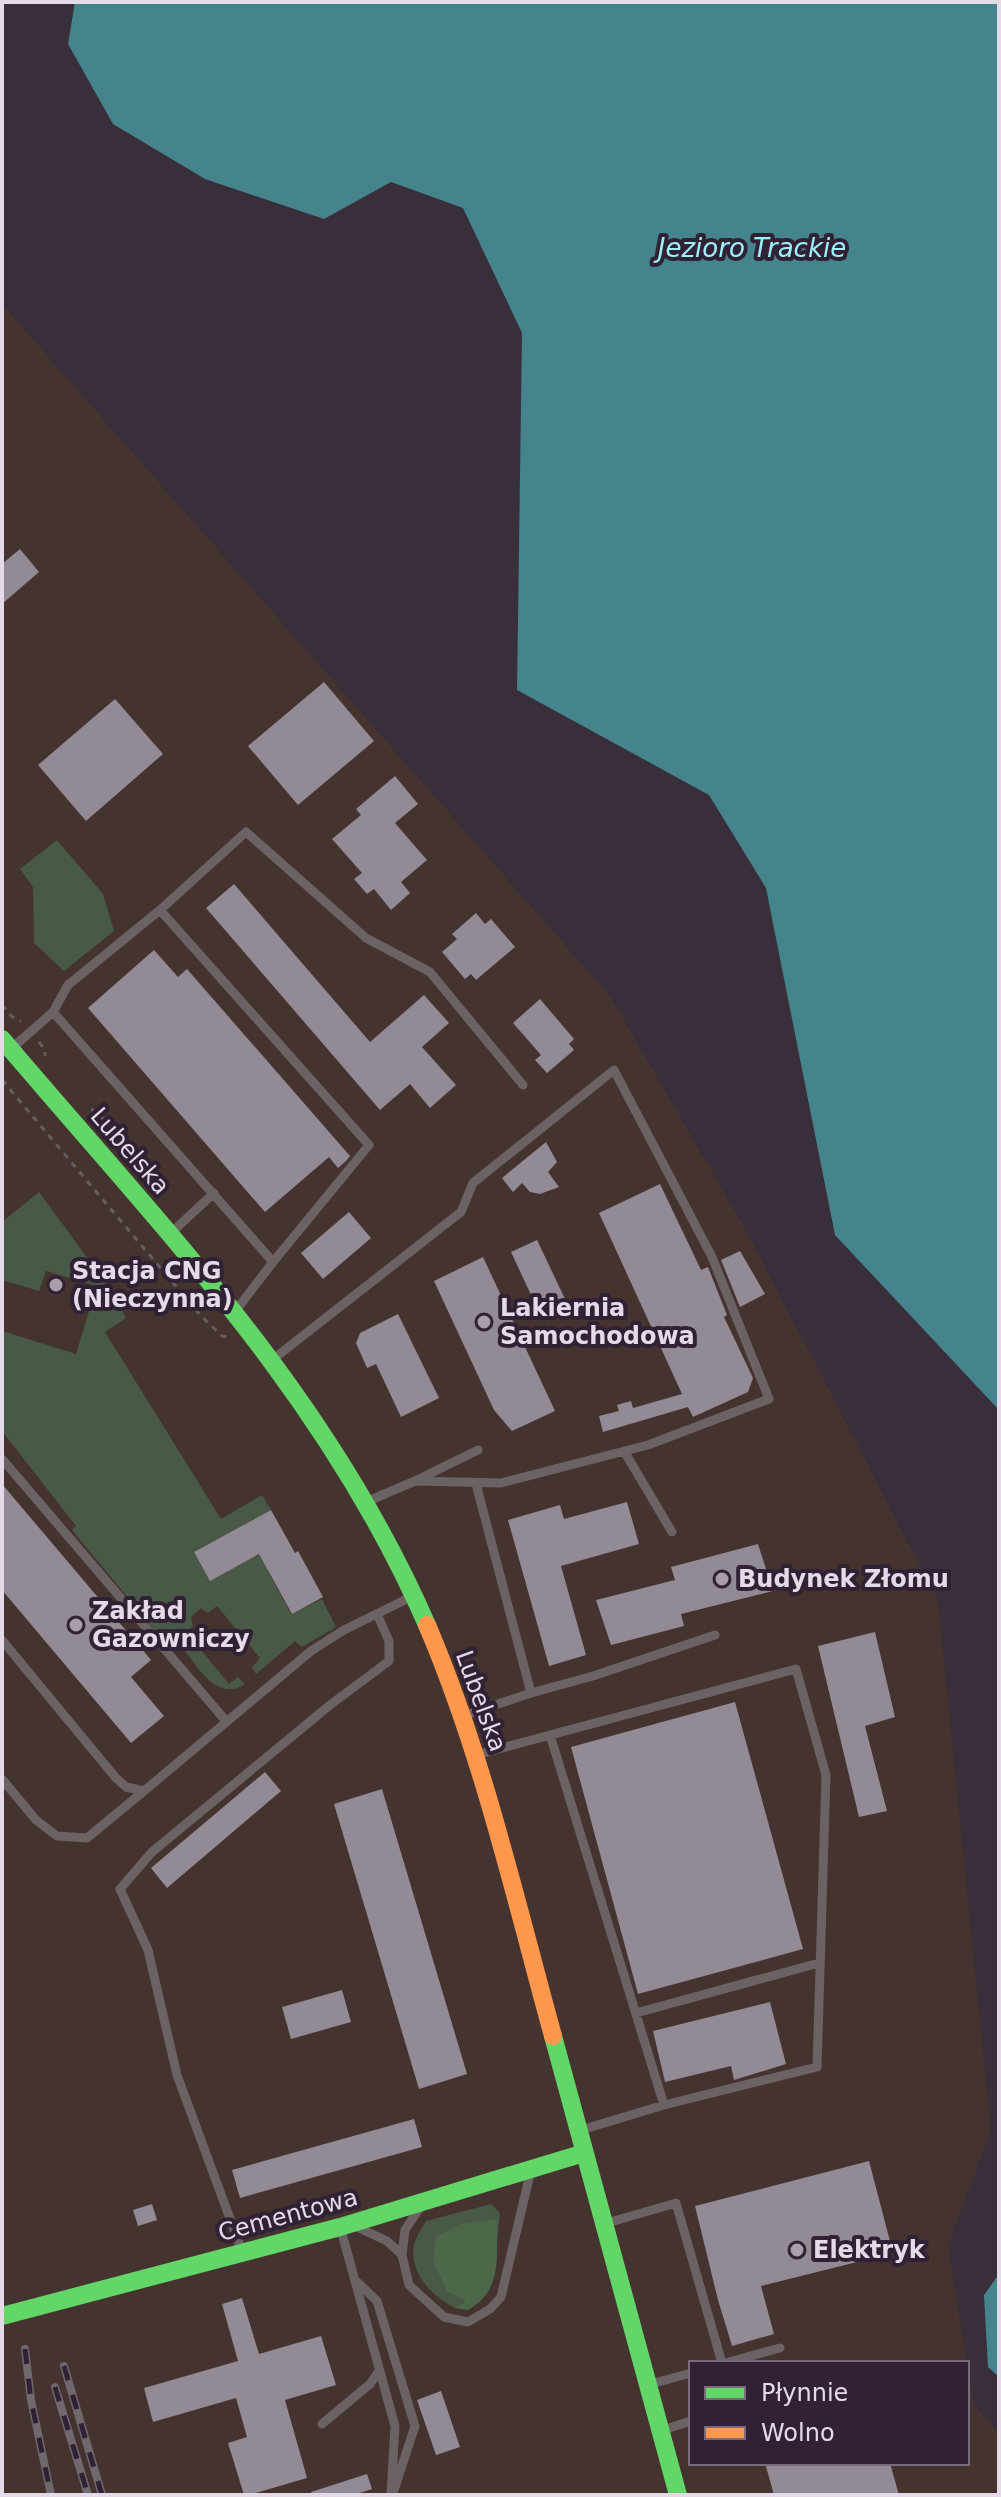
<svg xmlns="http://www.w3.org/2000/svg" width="1001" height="2497" viewBox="0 0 1001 2497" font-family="'DejaVu Sans',sans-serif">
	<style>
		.industrial { fill: #453330; fill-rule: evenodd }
		.green { fill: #485947 }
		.forest { fill: #4c6849 }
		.water { fill: #45848c }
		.building { fill: #928a94 }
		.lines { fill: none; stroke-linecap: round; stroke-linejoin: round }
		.path { stroke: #655d60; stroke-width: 3; stroke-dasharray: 6 6; stroke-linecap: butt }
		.lane { stroke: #6b6264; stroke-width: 9 }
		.fast { stroke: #63d668; stroke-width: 18 }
		.slow { stroke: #ff974d; stroke-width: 18 }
		.rail-casing { stroke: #6f686d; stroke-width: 8 }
		.rail { stroke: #302134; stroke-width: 5; stroke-dasharray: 15; stroke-linecap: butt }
		.poi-dot { fill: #a89fab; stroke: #302134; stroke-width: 3 }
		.labels { text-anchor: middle; stroke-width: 8; stroke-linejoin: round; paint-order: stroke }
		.street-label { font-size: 24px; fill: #e5dbe8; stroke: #302134 }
		.poi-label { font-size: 24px; font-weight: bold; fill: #e5dbe8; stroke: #302134; text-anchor: start }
		.water-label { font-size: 26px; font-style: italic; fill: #9df0f9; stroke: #302134 }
	</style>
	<rect width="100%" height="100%" fill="#382f3a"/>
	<path class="industrial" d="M 2,304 L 610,996 L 748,1234 L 938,1600 L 991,2131 L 948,2246 L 974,2405 L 999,2434 L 999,2495 L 2,2495 ZM 691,2363 L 967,2363 L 967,2463 L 691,2463 Z"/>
	<path class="green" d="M 57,840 L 103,894 L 114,931 L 64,971 L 34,943 L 33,887 L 20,869 Z
		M 39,1192 L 108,1286 L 126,1318 L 105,1332 L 221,1519 L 262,1495 L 271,1510 L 194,1552 L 210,1580 L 262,1553 L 268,1571 L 291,1614 L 322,1599 L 336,1627 L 302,1647 L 295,1641 L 256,1674 L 252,1667 L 260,1658 L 217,1606 L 208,1613 L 201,1608 L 191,1617 L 193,1626 L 171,1650 L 72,1530 L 76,1526 L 2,1431 L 2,1331 L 76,1354 L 90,1308 L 70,1301 L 74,1289 L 98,1296 L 101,1287 L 46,1271 L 39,1291 L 2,1280 L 2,1222 Z
		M 190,1637 L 229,1684 L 238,1677 L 245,1684 C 217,1703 197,1666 182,1647 Z
		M 491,2204 L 500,2213 L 495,2265 L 497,2219 L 466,2301 L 455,2308 C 432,2296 409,2274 414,2245 C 416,2237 422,2228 426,2221 Z"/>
	<path class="forest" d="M 497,2219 C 496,2254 504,2290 468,2310 L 455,2308 L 466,2301 L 447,2291 L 433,2261 L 436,2236 L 462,2224 Z"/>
	<path class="water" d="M 75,2 L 999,2 L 999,1410 L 835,1235 L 766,888 L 709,795 L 517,690 L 522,333 L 463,208 L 391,182 L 324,219 L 205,179 L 113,124 L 68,44 Z
		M 999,2274 L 999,2377 L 988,2367 L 984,2295 Z"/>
	<path class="building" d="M 20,549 L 39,572 L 2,604 L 2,564 Z
		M 324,682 L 374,741 L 298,805 L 248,746 Z
		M 115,699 L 163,754 L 86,821 L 38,765 Z
		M 395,776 L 418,804 L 395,823 L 427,860 L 401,882 L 410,893 L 391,910 L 374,889 L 367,894 L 354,879 L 362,873 L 332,839 L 361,815 L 356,809 Z
		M 234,884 L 370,1042 L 424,995 L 449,1023 L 422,1047 L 456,1085 L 430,1108 L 410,1084 L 380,1110 L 206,908 Z
		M 476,913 L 485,924 L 491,919 L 515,947 L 476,980 L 471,974 L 465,979 L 442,952 L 457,939 L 452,934 Z
		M 154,950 L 178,977 L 187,969 L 350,1156 L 346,1161 L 338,1168 L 329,1157 L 265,1212 L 88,1008 Z
		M 540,999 L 574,1039 L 569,1044 L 574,1050 L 547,1073 L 535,1060 L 541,1055 L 513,1023 Z
		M 546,1142 L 557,1162 L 548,1172 L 559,1187 L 540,1194 L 530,1192 L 522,1183 L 513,1192 L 502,1178 Z
		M 660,1184 L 701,1270 L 708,1267 L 727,1315 L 724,1317 L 753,1378 L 748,1392 L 693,1417 L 688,1407 L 603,1432 L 599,1416 L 619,1411 L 617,1405 L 631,1401 L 633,1408 L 682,1394 L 599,1213 Z
		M 349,1212 L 371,1238 L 323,1279 L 301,1253 Z
		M 537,1240 L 566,1301 L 540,1314 L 511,1252 Z
		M 740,1251 L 765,1294 L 740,1307 L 721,1260 Z
		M 483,1257 L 555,1411 L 512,1431 L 494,1410 L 434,1281 Z
		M 398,1314 L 439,1398 L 401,1417 L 376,1364 L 367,1368 L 356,1343 L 360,1333 Z
		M 2,1484 L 151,1660 L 131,1677 L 164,1716 L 131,1743 L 2,1590 Z
		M 627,1502 L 639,1544 L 561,1566 L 586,1655 L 549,1666 L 508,1520 L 560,1505 L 564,1519 Z
		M 271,1510 L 295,1553 L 298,1551 L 323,1597 L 292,1614 L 259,1554 L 210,1581 L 194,1552 Z
		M 758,1544 L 773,1591 L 681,1614 L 684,1626 L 611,1645 L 596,1600 L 675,1580 L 671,1567 Z
		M 875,1632 L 895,1717 L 865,1726 L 887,1811 L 859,1817 L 818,1646 Z
		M 735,1702 L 803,1949 L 638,1994 L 571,1747 Z
		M 265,1772 L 281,1791 L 167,1888 L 151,1868 Z
		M 382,1789 L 467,2074 L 419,2089 L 334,1804 Z
		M 342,1990 L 351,2022 L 291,2039 L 282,2007 Z
		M 770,2002 L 786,2064 L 734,2080 L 731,2066 L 665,2082 L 653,2031 Z
		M 414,2119 L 422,2147 L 240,2198 L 232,2170 Z
		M 869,2161 L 891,2245 L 885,2255 L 761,2286 L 774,2334 L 732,2346 L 718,2300 L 695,2206 Z
		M 152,2204 L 157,2220 L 138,2226 L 133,2210 Z
		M 242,2298 L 259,2354 L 321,2336 L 336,2385 L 285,2400 L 307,2478 L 249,2495 L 244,2495 L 228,2443 L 247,2437 L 236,2398 L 153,2422 L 144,2388 L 238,2361 L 222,2304 Z
		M 441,2391 L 460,2447 L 436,2455 L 417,2400 Z
		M 765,2463 L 890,2463 L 899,2495 L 774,2495 Z
		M 367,2474 L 372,2489 L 354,2495 L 312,2495 L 311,2492 Z"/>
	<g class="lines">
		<path class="path" d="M 2,1005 L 11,1016 L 21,1021
			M 39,1042 L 45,1050 L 45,1056
			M 2,1080 L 201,1316 L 222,1336 L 228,1337
			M 91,1109 L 100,1115 L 139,1163"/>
		<path class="lane" d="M 160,910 L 369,1145 L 273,1262
			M 53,1012 L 273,1262 L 237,1309
			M 11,1049 L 53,1012 L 68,985 L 160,910 L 246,832 L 366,938 L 430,972 L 523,1085
			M 172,1232 L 214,1193
			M 272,1360 L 461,1212 L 473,1183 L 614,1070 L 712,1257 L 769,1399 L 648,1445 L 501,1483 L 415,1481
			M 624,1451 L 672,1532
			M 2,1459 L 226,1721
			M 366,1502 L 415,1481 L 478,1450
			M 2,1640 L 116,1778 L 126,1787 L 144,1791 L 311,1651 L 344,1630 L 413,1596
			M 531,1693 L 593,1676 L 715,1635
			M 463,1716 L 531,1693 L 476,1484
			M 550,1735 L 664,2105
			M 476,1755 L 796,1669 L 826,1775 L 817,2067 L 664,2105 L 581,2130
			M 2,1779 L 36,1820 L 57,1836 L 87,1838 L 144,1791
			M 636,2013 L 819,1963
			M 419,2209 L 405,2230 L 402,2255 L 409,2285 L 444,2317 L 468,2322 L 490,2309 L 501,2297 L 530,2174
			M 607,2223 L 676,2203 L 722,2363
			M 359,2228 L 387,2241 L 402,2255
			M 341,2230 L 395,2426 L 391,2495
			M 242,2251 L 177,2075 L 148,1950 L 120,1889 L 152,1852 L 330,1705 L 389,1661 L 389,1641 L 377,1614
			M 355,2280 L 377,2301 L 415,2426 L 394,2490
			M 725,2363 L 780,2348
			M 651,2384 L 691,2373
			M 322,2424 L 370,2384 L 379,2371
			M 663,2430 L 691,2421"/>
		<path class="fast" d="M 2,1039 C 162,1228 326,1393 427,1625
			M 553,2036 L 678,2495
			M 2,2316 L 340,2227 L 584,2153"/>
		<path class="slow" d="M 427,1625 C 483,1756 515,1898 553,2036"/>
		<defs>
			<path id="rail" d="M 25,2349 L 31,2400 L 51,2495
				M 64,2366 L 102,2495
				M 55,2387 L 88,2495"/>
		</defs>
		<use href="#rail" class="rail-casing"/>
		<use href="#rail" class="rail"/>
	</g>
	<g class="poi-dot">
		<circle cx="56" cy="1285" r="8"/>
		<circle cx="484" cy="1322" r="8"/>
		<circle cx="722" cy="1579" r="8"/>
		<circle cx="76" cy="1625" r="8"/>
		<circle cx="797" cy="2250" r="8"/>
	</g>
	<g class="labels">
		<g class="street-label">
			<text transform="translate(130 1151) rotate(49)" y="8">Lubelska</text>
			<text transform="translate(481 1701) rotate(70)" y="8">Lubelska</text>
			<text transform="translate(288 2215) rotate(-15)" y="8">Cementowa</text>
		</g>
		<g class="poi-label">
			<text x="72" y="1279">Stacja CNG<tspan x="72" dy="28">(Nieczynna)</tspan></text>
			<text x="500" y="1316">Lakiernia<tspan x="500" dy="28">Samochodowa</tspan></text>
			<text x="738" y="1587">Budynek Złomu</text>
			<text x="92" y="1619">Zakład<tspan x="92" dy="28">Gazowniczy</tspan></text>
			<text x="813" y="2258">Elektryk</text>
		</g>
		<g class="water-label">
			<text x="752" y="257">Jezioro Trackie</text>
		</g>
	</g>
	<rect width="1001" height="2497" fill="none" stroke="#e5dbe8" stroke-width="8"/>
	<rect x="689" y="2361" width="280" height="104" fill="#302134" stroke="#786b7c" stroke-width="2"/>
	<rect x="705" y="2387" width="40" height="12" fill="#63d668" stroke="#786b7c" stroke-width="2"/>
	<text x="761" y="2401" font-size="24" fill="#e5dbe8">Płynnie</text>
	<rect x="705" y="2427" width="40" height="12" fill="#ff974d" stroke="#786b7c" stroke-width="2"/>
	<text x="761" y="2441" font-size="24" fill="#e5dbe8">Wolno</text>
</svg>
